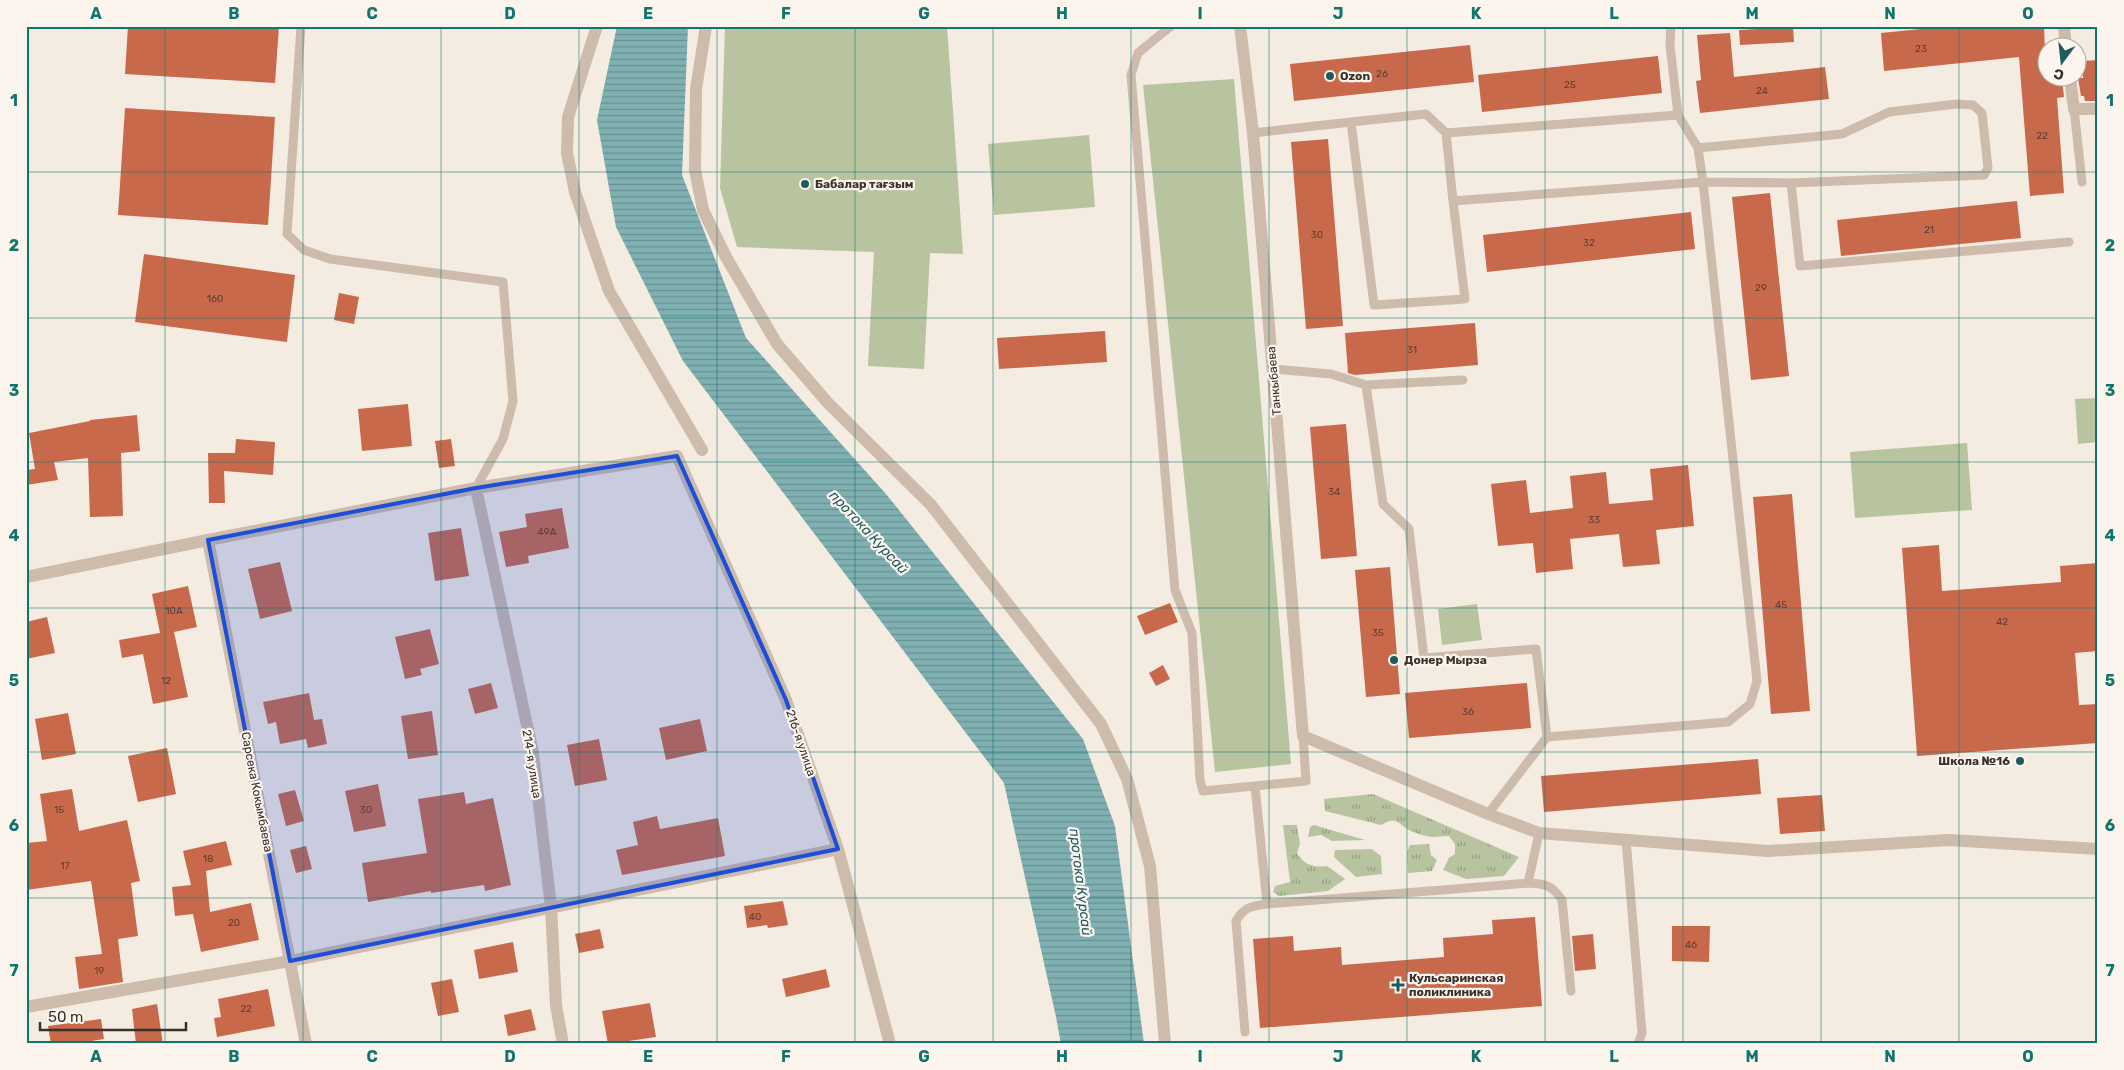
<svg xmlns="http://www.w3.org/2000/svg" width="2124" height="1070" viewBox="0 0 2124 1070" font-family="Rubik,sans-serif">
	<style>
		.grass { fill: url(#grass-tufts) }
		.park { fill: #b8c4a0 }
		.water { fill: url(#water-rules) }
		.building { fill: #c8694b }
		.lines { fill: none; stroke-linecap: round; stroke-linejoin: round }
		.service { stroke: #cdbbac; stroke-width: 9 }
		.pedestrian { stroke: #cdbbac; stroke-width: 12 }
		.minor { stroke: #cdbbac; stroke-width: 12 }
		.marked { fill: #1d4ed8; fill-opacity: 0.2; stroke: #1d4ed8; stroke-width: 4; stroke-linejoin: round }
		.grid { fill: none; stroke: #0f766e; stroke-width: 1; stroke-opacity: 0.55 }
		.poi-dot { fill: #1f5a5e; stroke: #fbf5ee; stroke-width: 2 }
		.labels { text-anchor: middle; stroke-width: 4.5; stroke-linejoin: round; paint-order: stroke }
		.number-label { font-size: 10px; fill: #5e3e33 }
		.poi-label { font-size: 12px; font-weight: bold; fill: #3b302b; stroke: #fbf5ee; text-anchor: start }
		.street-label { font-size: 12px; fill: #3b302b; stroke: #fbf5ee }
		.water-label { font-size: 14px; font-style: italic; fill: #1f5a5e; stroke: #fbf5ee }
		.neatline { fill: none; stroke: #0f766e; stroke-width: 2 }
		.grid-label { font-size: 16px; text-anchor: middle; font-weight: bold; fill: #0f766e }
	</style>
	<defs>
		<pattern id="grass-tufts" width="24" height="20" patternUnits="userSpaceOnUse" patternTransform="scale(1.25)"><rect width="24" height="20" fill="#b8c4a0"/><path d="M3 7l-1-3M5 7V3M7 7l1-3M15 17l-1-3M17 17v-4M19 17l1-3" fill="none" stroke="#97a083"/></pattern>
		<pattern id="water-rules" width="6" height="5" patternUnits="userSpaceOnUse" patternTransform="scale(1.25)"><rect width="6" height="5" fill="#7fb0b2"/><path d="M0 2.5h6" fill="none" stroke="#699091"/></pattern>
	</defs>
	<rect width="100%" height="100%" fill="#f4ebe1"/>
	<path class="grass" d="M 1373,794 L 1519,857 L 1504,876 L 1466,879 L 1443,870 L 1449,858 L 1455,854 L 1455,844 L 1449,836 C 1443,836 1439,837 1433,837 C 1427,837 1415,833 1409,830 C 1398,824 1397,815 1381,825 L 1325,811 L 1324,799 Z
		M 1283,825 L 1297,825 L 1300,844 L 1297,853 C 1304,865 1314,868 1327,866 L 1345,879 L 1328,891 L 1279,896 L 1273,892 L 1275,886 L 1290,882 Z
		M 1314,825 L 1365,840 L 1332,841 L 1321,835 L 1308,837 L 1310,827 Z
		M 1429,844 L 1431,855 L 1437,860 L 1432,871 L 1408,873 L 1407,852 L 1410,845 Z
		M 1372,849 L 1381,856 L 1382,874 L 1356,877 L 1334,857 L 1335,850 Z"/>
	<path class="park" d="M 725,26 L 947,26 L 963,254 L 930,253 L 924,369 L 868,366 L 874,252 L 737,247 L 720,188 Z
		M 1234,79 L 1291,764 L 1215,772 L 1143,85 Z
		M 1089,135 L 1095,207 L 994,215 L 988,144 Z
		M 2098,398 L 2098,442 L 2078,444 L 2075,399 Z
		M 1967,443 L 1972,510 L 1855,518 L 1850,452 Z
		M 1477,604 L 1482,640 L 1442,645 L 1438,609 Z"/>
	<path class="water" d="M 617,26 L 688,26 L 682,175 L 746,338 L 886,494 L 1083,739 L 1115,826 L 1144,1044 L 1061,1044 L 1056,1017 L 1004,783 L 683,361 L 616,227 L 597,120 Z"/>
	<path class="building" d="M 128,26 L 279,26 L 275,83 L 125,74 Z
		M 1950,26 L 2044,26 L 2046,78 L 2062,78 L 2064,97 L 2057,98 L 2064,193 L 2030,196 L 2019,57 L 1884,71 L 1881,33 Z
		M 1793,27 L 1794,42 L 1740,45 L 1739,30 Z
		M 1730,33 L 1734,77 L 1825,67 L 1829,99 L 1700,113 L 1696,81 L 1701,80 L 1697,35 Z
		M 1470,45 L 1474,82 L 1294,101 L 1290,64 Z
		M 1658,56 L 1662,93 L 1482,112 L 1478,75 Z
		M 2098,60 L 2098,101 L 2085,101 L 2084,96 L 2081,96 L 2078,78 L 2083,78 L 2082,61 Z
		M 125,108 L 275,117 L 268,225 L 118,215 Z
		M 1328,139 L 1343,326 L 1306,329 L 1291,142 Z
		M 1770,193 L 1789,376 L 1751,380 L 1732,197 Z
		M 2017,201 L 2021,238 L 1841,256 L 1837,220 Z
		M 1691,212 L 1695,249 L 1487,272 L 1483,235 Z
		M 144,254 L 295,275 L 287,342 L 135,322 Z
		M 339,293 L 359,297 L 354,324 L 334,320 Z
		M 1475,323 L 1478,365 L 1355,375 L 1348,373 L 1345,333 Z
		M 1105,331 L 1107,362 L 999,369 L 997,338 Z
		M 408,404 L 412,446 L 362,451 L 358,409 Z
		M 137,415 L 140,451 L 121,453 L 123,516 L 90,517 L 88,458 L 54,462 L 58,480 L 26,485 L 26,470 L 35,469 L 29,433 L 90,421 L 90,420 Z
		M 1346,424 L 1357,556 L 1321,559 L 1310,427 Z
		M 236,439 L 275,442 L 273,475 L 224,471 L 225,503 L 209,503 L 208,453 L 235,453 Z
		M 451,439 L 455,466 L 439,468 L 435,441 Z
		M 1688,465 L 1694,526 L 1656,530 L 1660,564 L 1623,567 L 1619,534 L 1570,539 L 1573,569 L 1536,573 L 1533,543 L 1498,546 L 1491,484 L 1526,480 L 1530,513 L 1573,508 L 1570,476 L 1606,472 L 1609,504 L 1653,500 L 1650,469 Z
		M 1792,494 L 1810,711 L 1771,714 L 1753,497 Z
		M 562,508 L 569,548 L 528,556 L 529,563 L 506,567 L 499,532 L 527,527 L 525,514 Z
		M 461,528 L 469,576 L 435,581 L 428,533 Z
		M 1939,545 L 1942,591 L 2061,582 L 2060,566 L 2098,563 L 2098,651 L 2075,653 L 2079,705 L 2098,704 L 2098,743 L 1917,756 L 1902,548 Z
		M 280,562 L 292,611 L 260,619 L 248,569 Z
		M 1390,567 L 1400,694 L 1366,697 L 1355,570 Z
		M 188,586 L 197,627 L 174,632 L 188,697 L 153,704 L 143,654 L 122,658 L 119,640 L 160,633 L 152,594 Z
		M 1170,603 L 1178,622 L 1145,635 L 1137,616 Z
		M 47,617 L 55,653 L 26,659 L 26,622 Z
		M 430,629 L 439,664 L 420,669 L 422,675 L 405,679 L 395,637 Z
		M 1163,665 L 1170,679 L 1156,686 L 1149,673 Z
		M 491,683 L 498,708 L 475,714 L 468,689 Z
		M 1527,683 L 1531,728 L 1409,738 L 1405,693 Z
		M 309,693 L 314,720 L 322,719 L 327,744 L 308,748 L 306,739 L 280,744 L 276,722 L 268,724 L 263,702 Z
		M 432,711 L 438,755 L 408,759 L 401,716 Z
		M 68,713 L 76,754 L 42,760 L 35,719 Z
		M 700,719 L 707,751 L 666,760 L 659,728 Z
		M 599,739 L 607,780 L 575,786 L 567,745 Z
		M 167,748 L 176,794 L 138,802 L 128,756 Z
		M 1758,759 L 1761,794 L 1544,812 L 1541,776 Z
		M 378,784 L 386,826 L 354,832 L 345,791 Z
		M 72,789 L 79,831 L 127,820 L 140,881 L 131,883 L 138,936 L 118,939 L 123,982 L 79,989 L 75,957 L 102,954 L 91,881 L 26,890 L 26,843 L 47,841 L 40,794 Z
		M 295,790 L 304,821 L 286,826 L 278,794 Z
		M 464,792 L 466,804 L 493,798 L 511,885 L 485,891 L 484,885 L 431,893 L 431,891 L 368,902 L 362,863 L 427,853 L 418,799 Z
		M 1822,795 L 1825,831 L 1780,834 L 1777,798 Z
		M 657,816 L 660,829 L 718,818 L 725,856 L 622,875 L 616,850 L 638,845 L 633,822 Z
		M 226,841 L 232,865 L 206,871 L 210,912 L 251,903 L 259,940 L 201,952 L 193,914 L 175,916 L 172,887 L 191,885 L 183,851 Z
		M 306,846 L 312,869 L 296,873 L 290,850 Z
		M 783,901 L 788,925 L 768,928 L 767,925 L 747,928 L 744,906 Z
		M 1535,917 L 1542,1006 L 1260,1028 L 1253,939 L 1293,936 L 1294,951 L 1341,947 L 1342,965 L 1444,957 L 1443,938 L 1493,934 L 1492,920 Z
		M 1672,926 L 1710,926 L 1709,962 L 1672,961 Z
		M 600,929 L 604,948 L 579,953 L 575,934 Z
		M 1593,934 L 1596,969 L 1575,971 L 1572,936 Z
		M 513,942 L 518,972 L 479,979 L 474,950 Z
		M 826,969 L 830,987 L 786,997 L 782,979 Z
		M 452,979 L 459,1012 L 438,1016 L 431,983 Z
		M 268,989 L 275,1026 L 217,1037 L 214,1018 L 221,1017 L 218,999 Z
		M 650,1003 L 656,1037 L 608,1044 L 602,1011 Z
		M 157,1004 L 163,1044 L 136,1044 L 132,1009 Z
		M 531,1009 L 536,1030 L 508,1036 L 504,1015 Z
		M 101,1019 L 104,1039 L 73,1044 L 51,1044 L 48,1026 Z"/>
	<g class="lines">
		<path class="service" d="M 301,26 L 287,234 L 304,250 L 330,259 L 503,282 L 513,401 L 503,439 L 476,488
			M 1171,26 L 1138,53 L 1131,75 L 1175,590 L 1192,633 L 1200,780 L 1203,791 L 1255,786
			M 2074,109 L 2082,182
			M 1351,122 L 1426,114 L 1446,133 L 1678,115
			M 1253,133 L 1351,122 L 1374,305 L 1465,299 L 1453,201 L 1703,182 L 1791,183 L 1984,175 L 1988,168 L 1982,113 L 1973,105 L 1957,104 L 1889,112 L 1842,134 L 1698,148
			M 1446,133 L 1453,201
			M 1791,183 L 1800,266 L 2069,242
			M 1273,369 L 1331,374 L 1366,385 L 1383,504 L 1409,529 L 1424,658 L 1536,649 L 1547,737 L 1728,722 L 1750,704 L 1757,681 L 1703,182 L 1698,148 L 1678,115 L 1670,45 L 1671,26
			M 1366,385 L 1463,380
			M 1303,736 L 1306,781 L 1255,786 L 1267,904 L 1528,883 L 1539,833
			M 1488,814 L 1547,737
			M 1626,839 L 1642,1033 L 1638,1044
			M 1528,883 C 1546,884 1552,885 1562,900 L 1571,991
			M 1245,1032 L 1236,921 C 1244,907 1251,906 1267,904"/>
		<path class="pedestrian" d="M 597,26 L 568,117 L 567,153 L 575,192 L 609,291 L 702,450
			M 706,26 L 696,89 L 695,170 L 703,210 L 726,257 L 777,344 L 828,403 L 931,505 L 1101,724 L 1127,779 L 1150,866 L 1165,1044"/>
		<path class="minor" d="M 1240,26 L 1253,133 L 1303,736 L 1488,814 L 1539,833 L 1768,851 L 1949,840 L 2098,849
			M 2064,26 L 2066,48
			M 2070,78 L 2074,109 L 2098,109
			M 476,488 L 533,753 L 551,907 L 556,1005 L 563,1044
			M 208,540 L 306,1044
			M 26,577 L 208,540 L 476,488 L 677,456 L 786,700 L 838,849 L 890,1044
			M 26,1007 L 290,961 L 838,849"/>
	</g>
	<path class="marked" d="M 677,456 L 786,700 L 838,849 L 290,961 L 208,540 L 476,488 Z"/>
	<path class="grid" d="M 165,26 L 165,1044M 303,26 L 303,1044M 441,26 L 441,1044M 579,26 L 579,1044M 717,26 L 717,1044M 855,26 L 855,1044M 993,26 L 993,1044M 1131,26 L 1131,1044M 1269,26 L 1269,1044M 1407,26 L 1407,1044M 1545,26 L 1545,1044M 1683,26 L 1683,1044M 1821,26 L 1821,1044M 1959,26 L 1959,1044M 26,172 L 2098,172M 26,318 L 2098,318M 26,462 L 2098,462M 26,608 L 2098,608M 26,752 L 2098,752M 26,898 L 2098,898"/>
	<g class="poi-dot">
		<circle cx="1330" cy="76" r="5"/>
		<circle cx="805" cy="184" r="5"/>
		<circle cx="1394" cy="660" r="5"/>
		<circle cx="2020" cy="761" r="5"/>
		<path d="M1395.5 977.5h5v5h5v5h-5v5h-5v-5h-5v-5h5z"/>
	</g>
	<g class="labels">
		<g class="number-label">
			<text x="1921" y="52">23</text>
			<text x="1382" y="77">26</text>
			<text x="1570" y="88">25</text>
			<text x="1762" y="94">24</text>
			<text x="2042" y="139">22</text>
			<text x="1929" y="233">21</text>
			<text x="1317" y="238">30</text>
			<text x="1589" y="246">32</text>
			<text x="1761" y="291">29</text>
			<text x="215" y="302">160</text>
			<text x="1412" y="353">31</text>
			<text x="1334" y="495">34</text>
			<text x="1594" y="523">33</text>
			<text x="547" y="535">49А</text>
			<text x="1781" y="608">45</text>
			<text x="174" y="614">10А</text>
			<text x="2002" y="625">42</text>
			<text x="1378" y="636">35</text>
			<text x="166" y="684">12</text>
			<text x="1468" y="715">36</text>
			<text x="59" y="813">15</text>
			<text x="366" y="813">30</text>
			<text x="208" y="862">18</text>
			<text x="65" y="869">17</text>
			<text x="755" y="920">40</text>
			<text x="234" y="926">20</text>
			<text x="1691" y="948">46</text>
			<text x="99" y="974">19</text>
			<text x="246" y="1012">22</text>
		</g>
		<g class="poi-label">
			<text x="1340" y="80">Ozon</text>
			<text x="815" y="188">Бабалар тағзым</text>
			<text x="1404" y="664">Донер Мырза</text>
			<text x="2010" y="765" text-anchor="end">Школа №16</text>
			<text x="1409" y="982">Кульсаринская<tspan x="1409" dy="14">поликлиника</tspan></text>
		</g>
		<g class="street-label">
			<text transform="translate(1274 381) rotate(-95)" y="4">Танкыбаева</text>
			<text transform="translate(801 743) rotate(71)" y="4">216-я улица</text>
			<text transform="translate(532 764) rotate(81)" y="4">214-я улица</text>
			<text transform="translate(257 792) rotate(79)" y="4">Сарсека Кокымбаева</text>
		</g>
		<g class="water-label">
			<text transform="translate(869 532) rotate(47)" y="5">протока Курсай</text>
			<text transform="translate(1081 882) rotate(83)" y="5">протока Курсай</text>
		</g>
	</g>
	<rect width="2124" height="1070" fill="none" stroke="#fbf5ee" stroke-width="55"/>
	<g transform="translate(2062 62) rotate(195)"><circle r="24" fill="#fbf5ee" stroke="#aea6a0"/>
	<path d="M0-4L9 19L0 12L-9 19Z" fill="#1f5a5e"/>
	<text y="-8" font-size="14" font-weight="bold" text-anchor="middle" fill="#3b302b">С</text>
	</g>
	<path d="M40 1022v8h146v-8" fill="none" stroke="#3b302b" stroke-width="2.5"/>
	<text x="48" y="1022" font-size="15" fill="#3b302b" stroke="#fbf5ee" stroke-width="4" paint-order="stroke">50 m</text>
	<rect x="28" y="28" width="2068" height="1014" class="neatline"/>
	<g class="grid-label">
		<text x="96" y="19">A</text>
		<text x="234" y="19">B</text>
		<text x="372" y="19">C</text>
		<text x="510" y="19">D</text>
		<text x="648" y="19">E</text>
		<text x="786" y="19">F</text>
		<text x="924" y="19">G</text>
		<text x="1062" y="19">H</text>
		<text x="1200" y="19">I</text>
		<text x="1338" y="19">J</text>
		<text x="1476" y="19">K</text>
		<text x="1614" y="19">L</text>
		<text x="1752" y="19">M</text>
		<text x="1890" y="19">N</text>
		<text x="2028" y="19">O</text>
		<text x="14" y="106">1</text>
		<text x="2110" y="106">1</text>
		<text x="14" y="251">2</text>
		<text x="2110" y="251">2</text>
		<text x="14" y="396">3</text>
		<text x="2110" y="396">3</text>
		<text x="14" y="541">4</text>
		<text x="2110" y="541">4</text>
		<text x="14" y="686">5</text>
		<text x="2110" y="686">5</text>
		<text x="14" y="831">6</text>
		<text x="2110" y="831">6</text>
		<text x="14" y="976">7</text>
		<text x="2110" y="976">7</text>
		<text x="96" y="1062">A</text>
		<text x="234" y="1062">B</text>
		<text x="372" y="1062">C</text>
		<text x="510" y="1062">D</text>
		<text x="648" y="1062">E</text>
		<text x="786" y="1062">F</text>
		<text x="924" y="1062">G</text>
		<text x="1062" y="1062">H</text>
		<text x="1200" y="1062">I</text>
		<text x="1338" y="1062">J</text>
		<text x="1476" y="1062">K</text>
		<text x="1614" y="1062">L</text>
		<text x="1752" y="1062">M</text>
		<text x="1890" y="1062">N</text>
		<text x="2028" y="1062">O</text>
	</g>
</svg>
